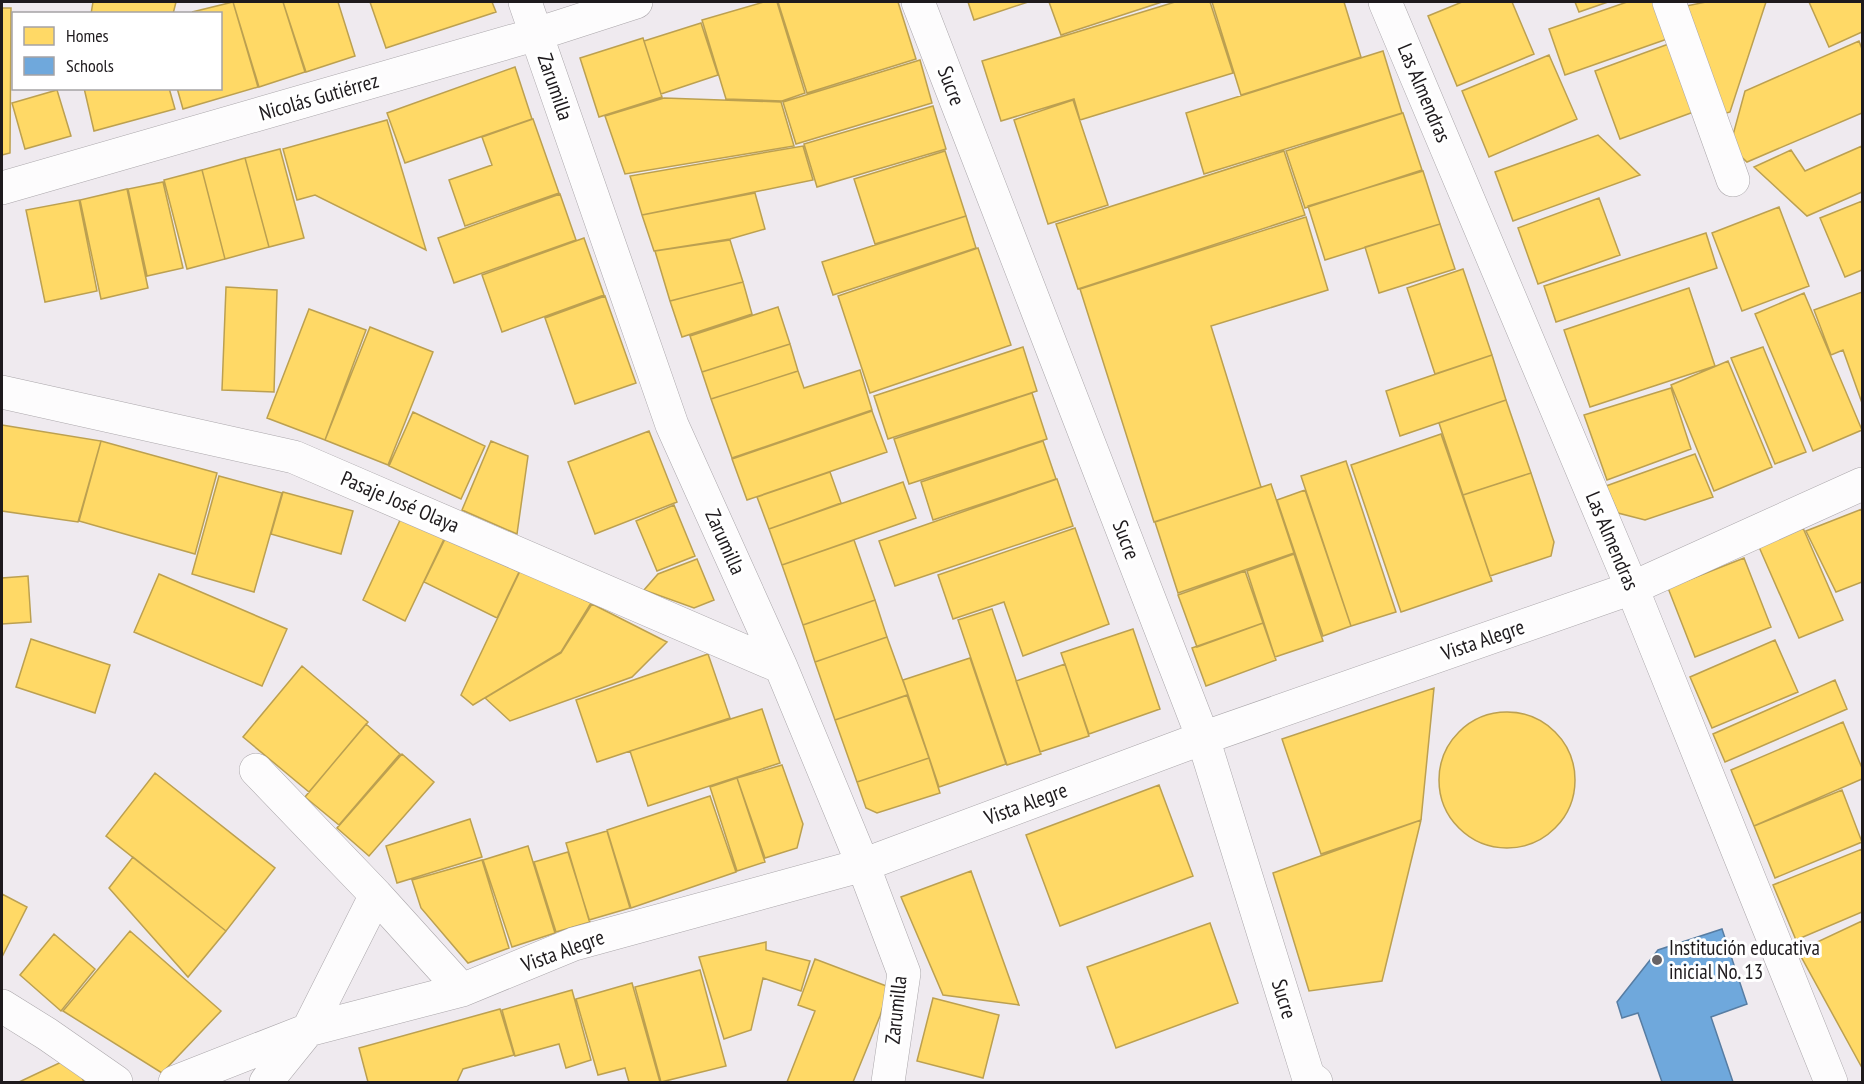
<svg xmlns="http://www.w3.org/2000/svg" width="1864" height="1084" viewBox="0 0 1864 1084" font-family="'PT Sans Narrow',sans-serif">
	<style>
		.homes { fill: #ffd966; stroke: #bca050; stroke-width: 1.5 }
		.schools { fill: #6fa8dc; stroke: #577da3; stroke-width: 1.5 }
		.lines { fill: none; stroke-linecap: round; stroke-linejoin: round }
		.minor-casing { stroke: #aaa6aa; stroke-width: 34 }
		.minor { stroke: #fdfcfd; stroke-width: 33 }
		.poi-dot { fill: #676366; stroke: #fff; stroke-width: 2 }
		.labels { text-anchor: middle; stroke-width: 6; stroke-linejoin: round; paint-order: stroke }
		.street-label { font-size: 21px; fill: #1e1a1d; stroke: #fff }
		.poi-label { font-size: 21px; fill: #1e1a1d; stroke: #fff; text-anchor: start }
	</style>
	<rect width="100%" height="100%" fill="#efeaef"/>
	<path class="homes" d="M 93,2 L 176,2 L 173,14 L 91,14 Z
		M 233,2 L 258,87 L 183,109 L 177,88 L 220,88 L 220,14 L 192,12 Z
		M 233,2 L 283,2 L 305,72 L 259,87 Z
		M 283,2 L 338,2 L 355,56 L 306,72 Z
		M 370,2 L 492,2 L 496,12 L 386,48 Z
		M 764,2 L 777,2 L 805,93 L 782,101 L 726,99 L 702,20 Z
		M 778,2 L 898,2 L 916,59 L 807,93 Z
		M 968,2 L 1028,2 L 974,20 Z
		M 1049,2 L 1162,2 L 1061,35 Z
		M 1175,2 L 1210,2 L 1233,73 L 1080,120 L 1074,99 L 1001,121 L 982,61 Z
		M 1212,2 L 1344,2 L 1361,57 L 1241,95 Z
		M 1462,2 L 1512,2 L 1534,54 L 1457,86 L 1428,16 Z
		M 1575,2 L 1608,2 L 1579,12 Z
		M 1627,2 L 1657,2 L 1670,38 L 1565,75 L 1549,29 Z
		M 1706,2 L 1766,2 L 1730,112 L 1720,115 L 1681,7 Z
		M 1809,2 L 1862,2 L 1862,32 L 1829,47 Z
		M 2,8 L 11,8 L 10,153 L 2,155 Z
		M 701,23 L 718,75 L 661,94 L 644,41 Z
		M 643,38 L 662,97 L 599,117 L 580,58 Z
		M 1859,41 L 1862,49 L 1862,113 L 1747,162 L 1730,146 L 1745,91 Z
		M 1674,42 L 1699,110 L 1620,139 L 1595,71 Z
		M 1383,51 L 1402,113 L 1204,174 L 1186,113 Z
		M 1549,55 L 1577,119 L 1489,157 L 1462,91 Z
		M 920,60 L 932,103 L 796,144 L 783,102 Z
		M 515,67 L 532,119 L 405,163 L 387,113 Z
		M 84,88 L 169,88 L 175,109 L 94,131 Z
		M 57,90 L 71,136 L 25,149 L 12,103 Z
		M 664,98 L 781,102 L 794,146 L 625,174 L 605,116 Z
		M 1073,100 L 1108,205 L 1048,224 L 1014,120 Z
		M 933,106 L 946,149 L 817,187 L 804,144 Z
		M 1403,113 L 1422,170 L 1305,208 L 1286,151 Z
		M 533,119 L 559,193 L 465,226 L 449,180 L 492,165 L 482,137 Z
		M 387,120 L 426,250 L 315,195 L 297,200 L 283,149 Z
		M 1598,135 L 1640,175 L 1513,221 L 1495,172 Z
		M 803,146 L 813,180 L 642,215 L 630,176 Z
		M 1862,146 L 1862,192 L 1807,216 L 1754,167 L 1791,150 L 1805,171 Z
		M 280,149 L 304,238 L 269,247 L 245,158 Z
		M 945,151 L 966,216 L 875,244 L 854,179 Z
		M 1284,151 L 1305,215 L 1078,289 L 1056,224 Z
		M 245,158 L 269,247 L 225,259 L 202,170 Z
		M 202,170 L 225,259 L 187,269 L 164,180 Z
		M 1423,171 L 1440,224 L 1325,260 L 1308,206 Z
		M 163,182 L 183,268 L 147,276 L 128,189 Z
		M 127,189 L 148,288 L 101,299 L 80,200 Z
		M 755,193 L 765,229 L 730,239 L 654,251 L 642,215 Z
		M 560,194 L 576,240 L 454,283 L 438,238 Z
		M 1599,198 L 1620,255 L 1538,284 L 1518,228 Z
		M 79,200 L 97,291 L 45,302 L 26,210 Z
		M 1862,201 L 1862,270 L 1845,277 L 1820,218 Z
		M 1779,207 L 1809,286 L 1742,311 L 1712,233 Z
		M 966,216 L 976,248 L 833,295 L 822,262 Z
		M 1306,217 L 1328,290 L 1211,326 L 1261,487 L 1154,522 L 1080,289 Z
		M 1440,224 L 1455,269 L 1379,293 L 1365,247 Z
		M 1706,233 L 1717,268 L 1556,322 L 1544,286 Z
		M 584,238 L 604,295 L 502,332 L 482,275 Z
		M 730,240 L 743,282 L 670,301 L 655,251 Z
		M 978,248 L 1011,345 L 870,393 L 838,296 Z
		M 1463,269 L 1492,355 L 1435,374 L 1407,288 Z
		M 743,282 L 752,314 L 682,337 L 670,301 Z
		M 226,287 L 277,290 L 274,392 L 222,390 Z
		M 1689,288 L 1715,366 L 1590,407 L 1564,330 Z
		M 1862,292 L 1862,403 L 1843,350 L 1831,355 L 1814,310 Z
		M 1804,293 L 1862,430 L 1813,451 L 1755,314 Z
		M 605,296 L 636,383 L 575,404 L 545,318 Z
		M 778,307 L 790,344 L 702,372 L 690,336 Z
		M 309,309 L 366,330 L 325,440 L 267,418 Z
		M 370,327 L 433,352 L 388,465 L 325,440 Z
		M 790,344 L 798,371 L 711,399 L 702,372 Z
		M 1023,347 L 1037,391 L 888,439 L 874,396 Z
		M 1763,347 L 1806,452 L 1775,464 L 1731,358 Z
		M 1492,355 L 1506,400 L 1400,436 L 1386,391 Z
		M 1728,361 L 1772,467 L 1714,491 L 1671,385 Z
		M 860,370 L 872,410 L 732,458 L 711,399 L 798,371 L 804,388 Z
		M 1671,388 L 1691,449 L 1607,480 L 1584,415 Z
		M 1032,393 L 1047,439 L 909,484 L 894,439 Z
		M 1506,400 L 1531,473 L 1463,495 L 1439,423 Z
		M 872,411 L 887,452 L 747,500 L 732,459 Z
		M 413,412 L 485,446 L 461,499 L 389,466 Z
		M 2,425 L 101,441 L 78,522 L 2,511 Z
		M 649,431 L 677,502 L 595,534 L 568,462 Z
		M 1441,434 L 1492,581 L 1401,612 L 1351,465 Z
		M 101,441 L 217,473 L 195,554 L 79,521 Z
		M 491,441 L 528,456 L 517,534 L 462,510 Z
		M 1043,441 L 1056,479 L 933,520 L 921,482 Z
		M 1695,454 L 1713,497 L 1645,520 L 1618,513 L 1606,486 Z
		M 1346,461 L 1396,612 L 1351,626 L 1301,476 Z
		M 830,472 L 841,503 L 769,529 L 757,497 Z
		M 1531,473 L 1554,542 L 1551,556 L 1490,576 L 1463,495 Z
		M 219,476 L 282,493 L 254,592 L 192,574 Z
		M 1057,479 L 1073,526 L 895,586 L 879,541 Z
		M 903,482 L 916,518 L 782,565 L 769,529 Z
		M 1271,484 L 1294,553 L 1178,593 L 1155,522 Z
		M 1305,490 L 1351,626 L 1323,636 L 1277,500 Z
		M 283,492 L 353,511 L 341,554 L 271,534 Z
		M 674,505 L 695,556 L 657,571 L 636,521 Z
		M 1862,509 L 1862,582 L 1836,592 L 1806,531 Z
		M 402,516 L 445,537 L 405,621 L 363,600 Z
		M 1075,528 L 1109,624 L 1023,656 L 1004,602 L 953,619 L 938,575 Z
		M 1803,528 L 1843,620 L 1799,638 L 1759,547 Z
		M 446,537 L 519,572 L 497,618 L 424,582 Z
		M 854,540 L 875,600 L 803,625 L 782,565 Z
		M 1294,554 L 1323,641 L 1275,657 L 1247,571 Z
		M 1744,558 L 1771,627 L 1695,657 L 1668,588 Z
		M 697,559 L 714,600 L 694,608 L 644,590 L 658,574 Z
		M 521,569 L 591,603 L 561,652 L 473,705 L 461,695 Z
		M 1245,571 L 1263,623 L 1197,647 L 1178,595 Z
		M 159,574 L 287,629 L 262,686 L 134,632 Z
		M 28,576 L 31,622 L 2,624 L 2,578 Z
		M 875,600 L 887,637 L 815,662 L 803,625 Z
		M 592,604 L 667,642 L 632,677 L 510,721 L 485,698 L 561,653 Z
		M 992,609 L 1041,754 L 1007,765 L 958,620 Z
		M 1263,623 L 1276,660 L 1206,686 L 1192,648 Z
		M 1133,629 L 1160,709 L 1089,734 L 1061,653 Z
		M 887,637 L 908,695 L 835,720 L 815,662 Z
		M 31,639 L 110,665 L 95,713 L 16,687 Z
		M 1775,640 L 1798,692 L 1712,728 L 1690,677 Z
		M 708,654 L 730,718 L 597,762 L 576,700 Z
		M 970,658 L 1006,764 L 939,787 L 903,680 Z
		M 1065,664 L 1089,736 L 1040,752 L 1016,681 Z
		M 302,666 L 368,722 L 309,792 L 243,737 Z
		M 1835,680 L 1847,709 L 1725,762 L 1713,734 Z
		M 1434,688 L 1421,820 L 1321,854 L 1282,739 Z
		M 907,695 L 929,758 L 857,782 L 835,720 Z
		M 762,709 L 780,763 L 648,806 L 630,751 Z
		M1439 780a68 68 0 1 1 136 0a68 68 0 1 1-136 0Z
		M 1843,722 L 1862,768 L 1862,779 L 1754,826 L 1731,770 Z
		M 366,724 L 400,754 L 339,825 L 305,797 Z
		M 402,754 L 434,782 L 369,856 L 337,828 Z
		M 929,758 L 940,793 L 877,813 L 866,808 L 857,782 Z
		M 782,765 L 803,824 L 797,848 L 765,858 L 737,778 Z
		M 155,773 L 275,868 L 226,931 L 106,836 Z
		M 737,778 L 765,862 L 737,871 L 710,787 Z
		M 1159,785 L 1193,876 L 1060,926 L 1026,835 Z
		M 1842,790 L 1862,842 L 1775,878 L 1754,826 Z
		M 710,796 L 736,872 L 631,908 L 607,830 Z
		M 470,819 L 482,857 L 397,883 L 386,846 Z
		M 1421,820 L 1382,981 L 1309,991 L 1273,873 Z
		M 607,831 L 630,908 L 589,920 L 566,843 Z
		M 528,846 L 555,933 L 512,947 L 483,860 Z
		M 1862,849 L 1862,912 L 1796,940 L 1773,885 Z
		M 568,852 L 590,922 L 556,932 L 534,862 Z
		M 133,857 L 226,931 L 188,977 L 109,888 Z
		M 482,860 L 509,948 L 468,963 L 421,908 L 412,880 Z
		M 971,871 L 1019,1005 L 943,995 L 901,897 Z
		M 2,894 L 27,907 L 2,957 Z
		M 1862,921 L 1862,1063 L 1861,1066 L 1798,951 Z
		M 1210,923 L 1238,1003 L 1116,1048 L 1087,967 Z
		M 130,931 L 221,1011 L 162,1073 L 63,1011 Z
		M 54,934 L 95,969 L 61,1011 L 20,975 Z
		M 766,942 L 766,950 L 810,961 L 801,991 L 763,978 L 751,1030 L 724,1039 L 699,957 Z
		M 815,959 L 889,987 L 880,1016 L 853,1082 L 787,1082 L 815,1011 L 798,1005 Z
		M 700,970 L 726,1066 L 661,1082 L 635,987 Z
		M 632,983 L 660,1082 L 629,1082 L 625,1068 L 598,1075 L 576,999 Z
		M 572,990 L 591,1060 L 566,1068 L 559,1044 L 515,1056 L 502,1010 Z
		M 933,998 L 999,1015 L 983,1078 L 917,1061 Z
		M 500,1009 L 514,1055 L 463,1069 L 457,1082 L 368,1082 L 359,1048 Z
		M 72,1057 L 84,1082 L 19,1082 Z"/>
	<path class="schools" d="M 1722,929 L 1747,1004 L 1711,1017 L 1733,1082 L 1662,1082 L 1638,1013 L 1622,1018 L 1617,1002 L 1658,950 Z"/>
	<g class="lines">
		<defs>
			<path id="minor" d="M 525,2 L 672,425 L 781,667 L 863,865 L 904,973 L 888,1082
				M 918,2 L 1203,738 L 1308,1076 L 1316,1082
				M 1385,2 L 1632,588 L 1831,1082
				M 1669,2 L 1733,180
				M 2,188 L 537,34 L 636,2
				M 2,392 L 294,457 L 781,667
				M 256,770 L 376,895 L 462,990
				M 2,1006 L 47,1034 L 116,1082
				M 175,1082 L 308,1030 L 462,990 L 574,944 L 863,865 L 1203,738 L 1632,588 L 1862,484
				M 266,1082 L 308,1030 L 376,895"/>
		</defs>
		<use href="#minor" class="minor-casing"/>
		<use href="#minor" class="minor"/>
	</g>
	<circle class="poi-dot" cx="1657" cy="960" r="6"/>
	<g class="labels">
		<g class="street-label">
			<text transform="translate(951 86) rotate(69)" y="7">Sucre</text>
			<text transform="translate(555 87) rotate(71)" y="7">Zarumilla</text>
			<text transform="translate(1424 93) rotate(67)" y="7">Las Almendras</text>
			<text transform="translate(319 97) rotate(-16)" y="7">Nicolás Gutiérrez</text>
			<text transform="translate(400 502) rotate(23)" y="7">Pasaje José Olaya</text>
			<text transform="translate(1126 540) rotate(69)" y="7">Sucre</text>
			<text transform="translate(1612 541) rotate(67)" y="7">Las Almendras</text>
			<text transform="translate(725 542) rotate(66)" y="7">Zarumilla</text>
			<text transform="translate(1483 640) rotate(-19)" y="7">Vista Alegre</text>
			<text transform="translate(1026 804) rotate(-20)" y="7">Vista Alegre</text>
			<text transform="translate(563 951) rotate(-20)" y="7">Vista Alegre</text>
			<text transform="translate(1284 999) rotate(73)" y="7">Sucre</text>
			<text transform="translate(896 1010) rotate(-84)" y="7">Zarumilla</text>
		</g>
		<g class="poi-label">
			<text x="1669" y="955">Institución educativa<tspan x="1669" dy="24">inicial No. 13</tspan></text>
		</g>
	</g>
	<rect width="1864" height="1084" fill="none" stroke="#1e1a1d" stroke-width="6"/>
	<rect x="12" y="12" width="210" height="78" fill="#ffffff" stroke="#a5a3a5" stroke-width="1.5"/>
	<rect x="24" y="27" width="30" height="18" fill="#ffd966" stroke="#a5a3a5" stroke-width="1.5"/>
	<text x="66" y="42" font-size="18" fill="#1e1a1d">Homes</text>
	<rect x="24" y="57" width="30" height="18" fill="#6fa8dc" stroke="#a5a3a5" stroke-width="1.5"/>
	<text x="66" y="72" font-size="18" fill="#1e1a1d">Schools</text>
</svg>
